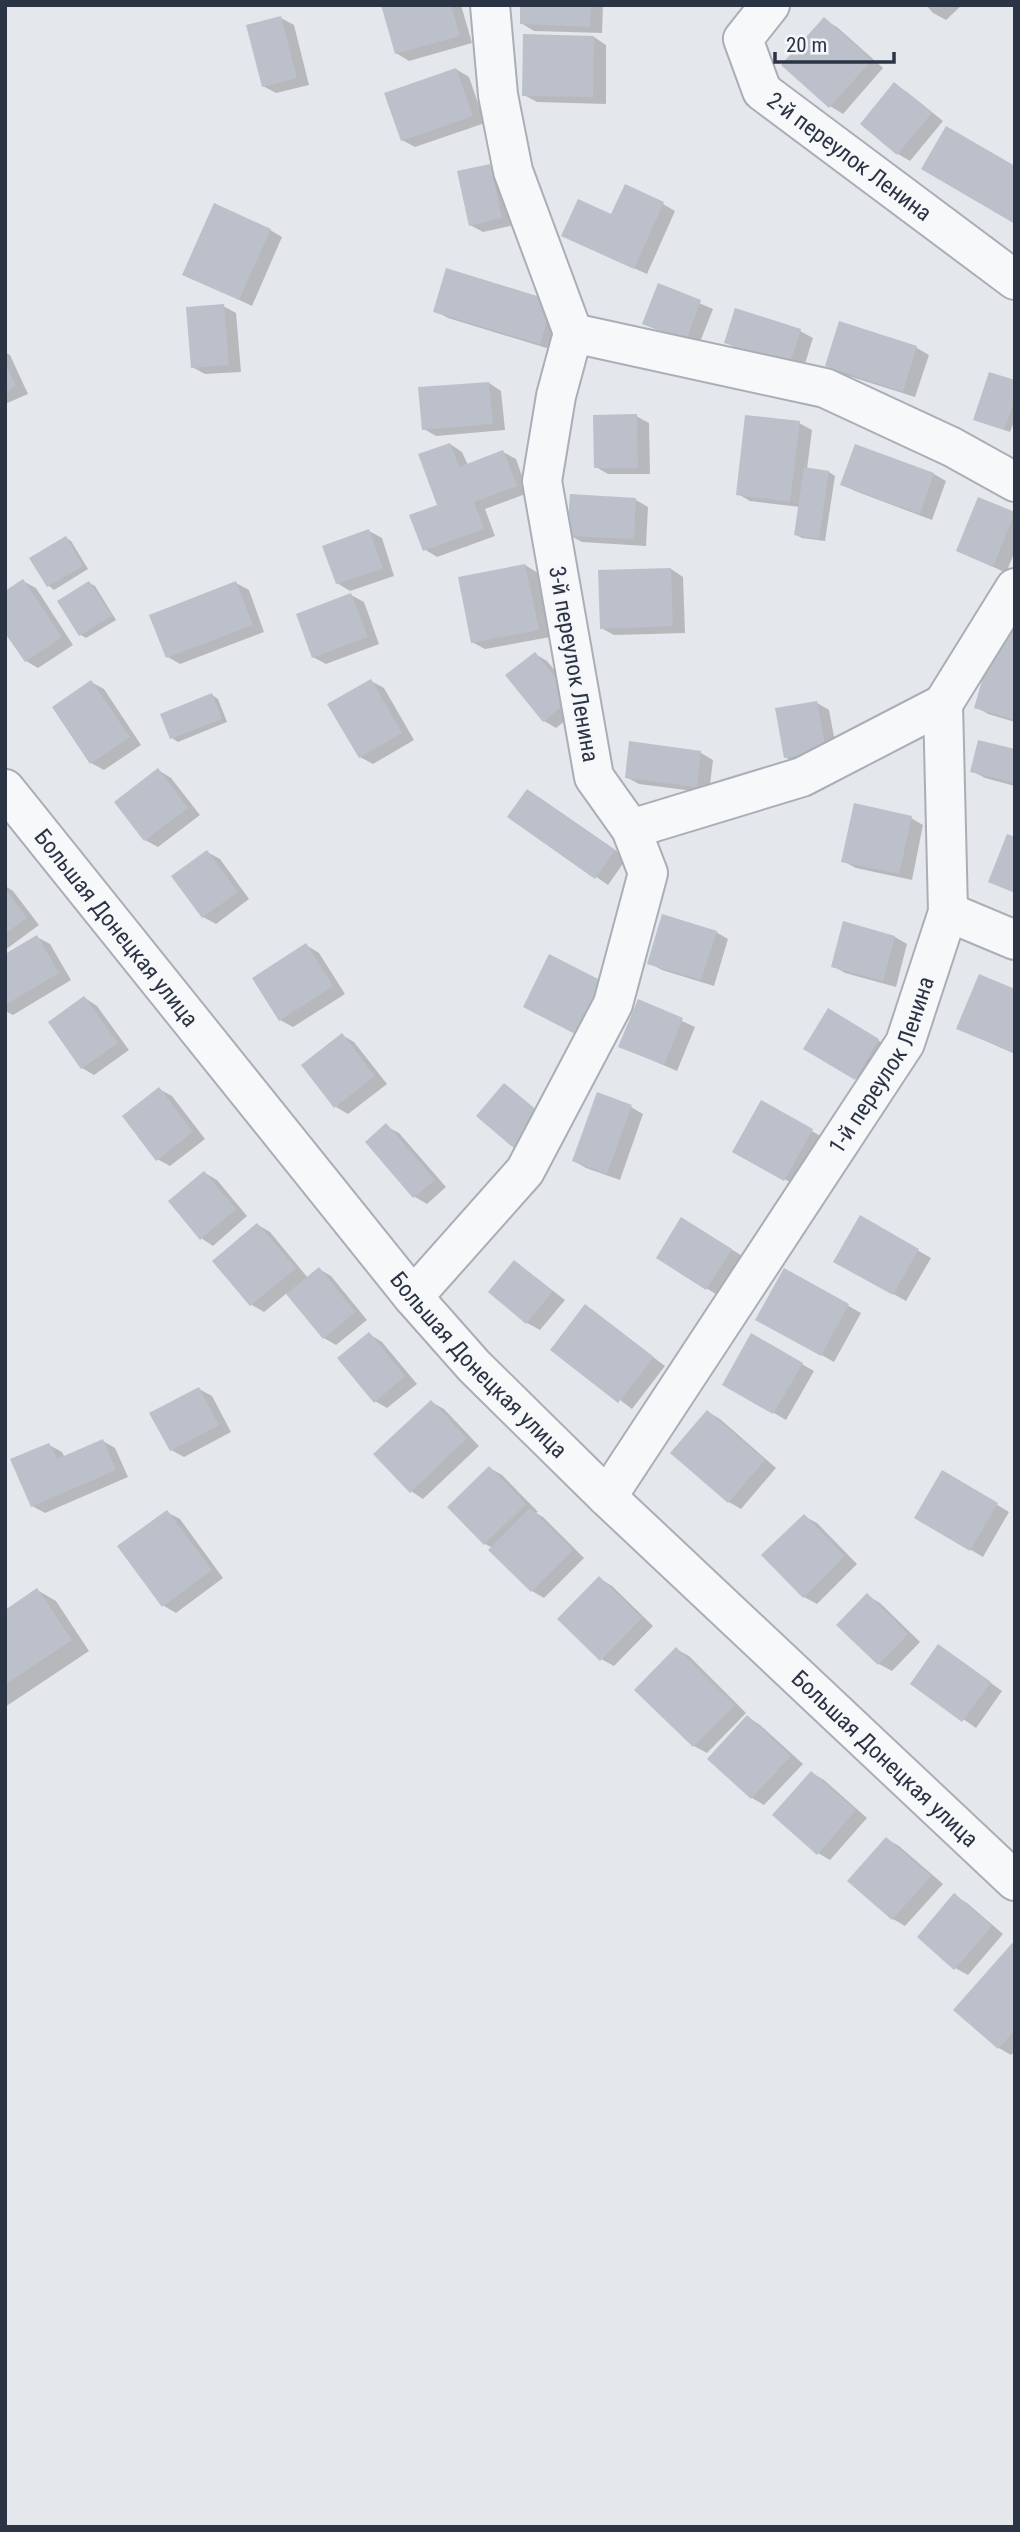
<svg xmlns="http://www.w3.org/2000/svg" width="1020" height="2532" viewBox="0 0 1020 2532" font-family="'Roboto Condensed',sans-serif">
	<style>
		.shadow { fill: #0003 }
		.building { fill: #bbc0ca }
		.lines { fill: none; stroke-linecap: round; stroke-linejoin: round }
		.minor-casing { stroke: #a9aeb7; stroke-width: 42 }
		.minor { stroke: #f7f8fa; stroke-width: 38 }
		.labels { text-anchor: middle; stroke-width: 5; stroke-linejoin: round; paint-order: stroke }
		.street-label { font-size: 23px; fill: #2b3445; stroke: #f4f6f9 }
	</style>
	<rect width="100%" height="100%" fill="#e4e7ec"/>
	<path class="shadow" d="M 382,5 L 461,5 L 472,43 L 409,61 L 396,53 Z
		M 522,5 L 603,5 L 602,33 L 534,31 L 521,23 Z
		M 926,5 L 962,5 L 946,20 L 933,13 Z
		M 281,18 L 294,25 L 309,85 L 276,93 L 263,86 Z
		M 824,20 L 837,27 L 883,68 L 843,114 L 830,106 Z
		M 594,37 L 606,45 L 606,104 L 537,102 L 524,95 Z
		M 456,69 L 469,77 L 485,123 L 415,147 L 402,140 Z
		M 895,85 L 907,92 L 943,121 L 910,161 L 898,154 Z
		M 490,166 L 502,173 L 514,225 L 483,232 L 470,225 Z
		M 663,204 L 675,211 L 647,274 L 576,242 L 612,217 Z
		M 270,230 L 282,237 L 252,306 L 184,274 Z
		M 659,286 L 713,309 L 698,347 L 644,324 Z
		M 223,306 L 236,313 L 241,372 L 205,374 L 192,367 Z
		M 565,310 L 553,350 L 448,318 L 435,311 Z
		M 840,324 L 917,348 L 929,355 L 915,397 L 839,373 L 827,365 Z
		M 800,331 L 813,338 L 803,370 L 738,349 L 726,342 Z
		M 5,352 L 10,355 L 28,394 L 5,404 Z
		M 1015,382 L 1015,419 L 1010,432 L 975,419 Z
		M 489,383 L 501,391 L 505,430 L 436,436 L 424,429 Z
		M 636,416 L 649,423 L 650,474 L 608,474 L 596,467 Z
		M 799,423 L 812,430 L 807,469 L 829,472 L 835,476 L 825,541 L 802,538 L 796,535 L 800,507 L 750,501 L 738,494 Z
		M 450,444 L 462,452 L 468,465 L 503,452 L 516,459 L 528,493 L 485,509 L 495,536 L 437,557 L 424,549 L 439,506 Z
		M 934,474 L 946,481 L 932,520 L 855,491 L 842,484 Z
		M 979,499 L 1015,514 L 1015,551 L 1006,573 L 958,550 Z
		M 636,500 L 648,507 L 646,546 L 582,542 L 569,535 Z
		M 369,531 L 382,538 L 394,576 L 350,591 L 337,583 Z
		M 66,538 L 71,541 L 88,569 L 54,590 L 49,586 L 31,558 Z
		M 525,565 L 538,573 L 550,637 L 485,649 L 472,642 Z
		M 671,569 L 683,577 L 685,633 L 614,635 L 601,628 Z
		M 23,581 L 36,588 L 73,645 L 38,668 L 26,661 Z
		M 89,583 L 95,586 L 116,620 L 86,638 L 81,635 Z
		M 236,583 L 249,590 L 264,632 L 180,664 L 168,657 Z
		M 351,595 L 364,602 L 379,644 L 326,664 L 313,657 Z
		M 1015,607 L 1015,722 L 988,714 L 976,707 L 999,657 Z
		M 535,654 L 547,661 L 584,706 L 556,728 L 544,721 Z
		M 371,681 L 384,688 L 414,740 L 373,764 L 360,757 Z
		M 91,682 L 104,689 L 141,745 L 104,770 L 91,763 Z
		M 212,695 L 218,699 L 227,722 L 178,742 L 172,738 Z
		M 817,703 L 829,710 L 838,758 L 798,765 L 785,757 Z
		M 631,743 L 701,753 L 713,760 L 709,793 L 639,784 L 626,777 Z
		M 1015,751 L 1015,786 L 985,778 L 972,771 Z
		M 158,770 L 171,778 L 200,815 L 158,847 L 145,840 Z
		M 540,798 L 627,858 L 608,885 L 510,817 Z
		M 911,818 L 923,825 L 912,880 L 856,868 L 843,861 Z
		M 207,852 L 220,859 L 249,899 L 216,924 L 203,917 Z
		M 5,886 L 13,891 L 39,925 L 5,950 Z
		M 844,924 L 895,937 L 907,944 L 896,987 L 845,973 L 833,966 Z
		M 716,932 L 728,939 L 714,986 L 662,970 L 649,963 Z
		M 37,937 L 50,944 L 71,980 L 13,1015 L 5,1011 L 5,956 Z
		M 306,945 L 319,953 L 345,994 L 293,1027 L 280,1020 Z
		M 602,982 L 588,1040 L 537,1013 Z
		M 1015,991 L 1015,1054 L 959,1029 Z
		M 85,998 L 97,1006 L 129,1050 L 94,1075 L 82,1068 Z
		M 639,1001 L 695,1027 L 677,1071 L 620,1046 Z
		M 828,1010 L 891,1048 L 868,1085 L 806,1048 Z
		M 342,1035 L 354,1042 L 387,1084 L 348,1114 L 336,1107 Z
		M 159,1089 L 172,1096 L 205,1139 L 170,1166 L 157,1159 Z
		M 761,1102 L 824,1138 L 797,1186 L 734,1151 Z
		M 631,1107 L 643,1114 L 620,1180 L 586,1168 L 574,1161 Z
		M 386,1126 L 399,1133 L 446,1187 L 427,1204 L 415,1197 L 367,1142 Z
		M 205,1173 L 217,1180 L 247,1216 L 213,1246 L 201,1238 Z
		M 860,1217 L 931,1258 L 906,1301 L 835,1261 Z
		M 258,1225 L 270,1232 L 308,1278 L 319,1269 L 331,1276 L 367,1320 L 336,1345 L 324,1338 L 287,1293 L 264,1312 L 252,1305 L 215,1261 Z
		M 694,1226 L 744,1257 L 719,1296 L 658,1258 Z
		M 515,1262 L 565,1300 L 540,1330 L 527,1323 L 490,1292 Z
		M 785,1270 L 861,1313 L 834,1362 L 758,1319 Z
		M 586,1306 L 665,1366 L 632,1409 L 552,1349 Z
		M 369,1334 L 382,1342 L 417,1384 L 387,1408 L 375,1401 Z
		M 752,1336 L 814,1371 L 786,1420 L 724,1384 Z
		M 199,1389 L 212,1396 L 231,1432 L 184,1457 L 171,1450 Z
		M 431,1402 L 444,1409 L 479,1446 L 423,1499 L 411,1491 Z
		M 708,1412 L 720,1419 L 776,1468 L 741,1509 L 729,1502 Z
		M 103,1441 L 115,1448 L 128,1477 L 45,1513 L 32,1506 L 49,1445 L 62,1452 L 65,1458 Z
		M 490,1468 L 502,1475 L 538,1512 L 536,1513 L 543,1517 L 584,1558 L 544,1598 L 532,1591 L 493,1548 L 485,1544 Z
		M 943,1472 L 1009,1512 L 983,1557 L 916,1517 Z
		M 167,1512 L 180,1519 L 223,1578 L 176,1613 L 164,1606 Z
		M 804,1516 L 817,1523 L 857,1564 L 817,1604 L 804,1597 Z
		M 599,1578 L 612,1586 L 653,1626 L 614,1666 L 601,1659 Z
		M 37,1590 L 56,1601 L 89,1651 L 5,1707 L 5,1612 Z
		M 868,1596 L 880,1603 L 920,1642 L 892,1671 L 879,1664 Z
		M 676,1649 L 689,1656 L 746,1713 L 707,1753 L 694,1746 L 636,1690 Z
		M 951,1654 L 1002,1691 L 976,1728 L 912,1683 Z
		M 748,1717 L 760,1725 L 803,1764 L 764,1805 L 752,1798 Z
		M 812,1773 L 824,1780 L 867,1818 L 830,1860 L 818,1853 Z
		M 887,1839 L 899,1846 L 943,1884 L 905,1926 L 893,1919 Z
		M 955,1896 L 967,1903 L 1003,1934 L 968,1975 L 955,1968 Z
		M 1015,1942 L 1015,2051 L 1011,2055 L 999,2048 Z"/>
	<path class="building" d="M 381,5 L 451,5 L 460,36 L 395,54 Z
		M 520,5 L 591,5 L 590,27 L 520,24 Z
		M 281,16 L 297,78 L 262,87 L 246,25 Z
		M 824,17 L 872,60 L 829,108 L 781,65 Z
		M 523,34 L 594,36 L 593,97 L 522,96 Z
		M 456,68 L 473,116 L 401,141 L 384,93 Z
		M 894,82 L 932,113 L 897,155 L 860,124 Z
		M 946,126 L 1015,166 L 1015,224 L 921,169 Z
		M 490,164 L 502,218 L 469,226 L 457,171 Z
		M 625,184 L 664,202 L 634,269 L 561,236 L 578,199 L 611,214 Z
		M 214,203 L 271,229 L 239,300 L 182,275 Z
		M 446,268 L 553,301 L 540,344 L 433,312 Z
		M 658,283 L 701,300 L 686,341 L 642,324 Z
		M 224,304 L 229,365 L 191,368 L 186,307 Z
		M 735,308 L 801,329 L 790,364 L 724,343 Z
		M 839,321 L 917,346 L 903,392 L 825,366 Z
		M 5,363 L 16,386 L 5,392 Z
		M 989,372 L 1015,380 L 1015,399 L 1004,430 L 973,420 Z
		M 489,382 L 493,424 L 422,430 L 418,387 Z
		M 637,414 L 638,468 L 594,468 L 593,415 Z
		M 745,415 L 800,421 L 790,502 L 736,495 Z
		M 450,443 L 459,467 L 503,450 L 517,486 L 474,502 L 484,529 L 423,551 L 409,515 L 437,505 L 418,454 Z
		M 855,444 L 934,473 L 920,514 L 840,485 Z
		M 804,467 L 829,471 L 819,539 L 794,535 Z
		M 570,494 L 636,498 L 634,539 L 567,536 Z
		M 978,497 L 1015,512 L 993,567 L 956,551 Z
		M 369,529 L 383,569 L 336,584 L 322,546 Z
		M 66,536 L 83,566 L 47,587 L 29,558 Z
		M 525,564 L 539,630 L 471,643 L 458,577 Z
		M 671,568 L 673,626 L 600,629 L 598,570 Z
		M 23,579 L 62,637 L 25,662 L 5,633 L 5,591 Z
		M 89,581 L 112,616 L 79,636 L 57,601 Z
		M 236,581 L 253,625 L 166,658 L 149,615 Z
		M 351,593 L 368,637 L 312,658 L 296,614 Z
		M 1014,603 L 1015,603 L 1015,720 L 974,708 L 990,653 L 998,655 Z
		M 535,652 L 572,698 L 543,722 L 505,675 Z
		M 371,679 L 402,733 L 359,758 L 327,704 Z
		M 91,680 L 130,737 L 90,764 L 52,707 Z
		M 212,693 L 222,719 L 170,739 L 160,714 Z
		M 817,701 L 826,751 L 784,758 L 775,708 Z
		M 978,740 L 1015,749 L 1015,783 L 970,772 Z
		M 629,741 L 701,751 L 697,787 L 625,778 Z
		M 158,768 L 188,808 L 144,841 L 114,802 Z
		M 527,789 L 615,850 L 595,879 L 507,817 Z
		M 854,803 L 912,816 L 899,874 L 841,862 Z
		M 1007,834 L 1015,837 L 1015,893 L 988,882 Z
		M 207,850 L 238,892 L 202,918 L 171,876 Z
		M 5,888 L 27,918 L 5,934 Z
		M 662,914 L 717,931 L 701,980 L 647,964 Z
		M 843,921 L 895,936 L 883,981 L 831,967 Z
		M 37,935 L 59,973 L 5,1005 L 5,954 Z
		M 306,943 L 333,986 L 279,1021 L 252,978 Z
		M 549,954 L 602,981 L 575,1034 L 523,1007 Z
		M 979,974 L 1015,989 L 1015,1044 L 1012,1052 L 956,1029 Z
		M 84,996 L 118,1043 L 81,1069 L 48,1022 Z
		M 638,999 L 683,1018 L 664,1065 L 618,1047 Z
		M 828,1008 L 879,1039 L 855,1080 L 803,1049 Z
		M 342,1033 L 375,1076 L 334,1108 L 301,1065 Z
		M 504,1083 L 544,1116 L 516,1150 L 476,1116 Z
		M 159,1087 L 193,1132 L 156,1161 L 122,1116 Z
		M 597,1092 L 632,1105 L 607,1174 L 572,1161 Z
		M 761,1100 L 813,1129 L 784,1181 L 732,1152 Z
		M 386,1123 L 435,1180 L 413,1198 L 365,1142 Z
		M 204,1171 L 236,1209 L 200,1240 L 168,1201 Z
		M 860,1215 L 919,1249 L 893,1295 L 833,1262 Z
		M 681,1217 L 732,1249 L 706,1290 L 656,1258 Z
		M 257,1223 L 296,1268 L 250,1306 L 212,1261 Z
		M 514,1260 L 553,1291 L 526,1324 L 488,1292 Z
		M 319,1267 L 355,1312 L 323,1339 L 286,1294 Z
		M 784,1268 L 849,1304 L 821,1356 L 755,1320 Z
		M 585,1304 L 654,1357 L 618,1403 L 550,1350 Z
		M 369,1332 L 405,1376 L 374,1403 L 337,1358 Z
		M 751,1333 L 803,1363 L 773,1414 L 722,1385 Z
		M 199,1387 L 219,1425 L 170,1451 L 149,1413 Z
		M 431,1400 L 467,1438 L 410,1493 L 373,1454 Z
		M 707,1410 L 765,1460 L 728,1503 L 670,1453 Z
		M 103,1439 L 116,1470 L 31,1507 L 10,1459 L 49,1443 L 57,1459 Z
		M 489,1466 L 526,1504 L 484,1545 L 447,1507 Z
		M 942,1470 L 998,1503 L 970,1551 L 914,1518 Z
		M 530,1508 L 573,1550 L 531,1592 L 488,1550 Z
		M 167,1510 L 212,1570 L 162,1607 L 117,1546 Z
		M 804,1514 L 845,1556 L 803,1598 L 761,1555 Z
		M 599,1576 L 642,1618 L 600,1661 L 557,1619 Z
		M 37,1588 L 72,1640 L 5,1685 L 5,1610 Z
		M 867,1593 L 908,1634 L 878,1665 L 836,1625 Z
		M 938,1644 L 991,1682 L 962,1722 L 910,1684 Z
		M 676,1647 L 735,1705 L 693,1747 L 634,1690 Z
		M 747,1715 L 791,1756 L 751,1799 L 707,1759 Z
		M 811,1771 L 856,1810 L 817,1855 L 772,1815 Z
		M 886,1837 L 931,1876 L 892,1920 L 847,1881 Z
		M 954,1893 L 992,1926 L 954,1970 L 917,1937 Z
		M 1015,1940 L 1015,2030 L 998,2049 L 953,2010 Z"/>
	<g class="lines">
		<defs>
			<g id="minor">
				<path id="s1" d="M 770,5 L 743,39 L 762,91 L 1015,280"/>
				<path d="M 573,333 L 825,388 L 952,447 L 1015,482"/>
				<path id="s2" d="M 5,789 L 413,1297 L 474,1366 L 607,1497 L 1015,1881"/>
				<path d="M 631,829 L 802,777 L 943,704"/>
				<path d="M 948,912 L 1015,940"/>
				<path d="M 413,1297 L 525,1171 L 613,1004 L 648,873 L 631,829 L 594,777 L 542,481 L 556,396 L 573,333 L 513,171 L 498,95 L 490,5"/>
				<path id="s3" d="M 607,1497 L 905,1043 L 948,912 L 943,704 L 1015,588"/>
			</g>
		</defs>
		<use href="#minor" class="minor-casing"/>
		<use href="#minor" class="minor"/>
	</g>
	<g class="labels">
		<g class="street-label">
			<text dy="8" stroke="none"><textPath href="#s1" startOffset="208">2-й переулок Ленина</textPath></text>
			<text transform="translate(574 664) rotate(80)" y="8">3-й переулок Ленина</text>
			<text dy="8" stroke="none"><textPath href="#s2" startOffset="178">Большая Донецкая улица</textPath></text>
			<text dy="8" stroke="none"><textPath href="#s3" startOffset="513">1-й переулок Ленина</textPath></text>
			<text dy="8" stroke="none"><textPath href="#s2" startOffset="746">Большая Донецкая улица</textPath></text>
			<text dy="8" stroke="none"><textPath href="#s2" startOffset="1312">Большая Донецкая улица</textPath></text>
		</g>
	</g>
	<rect width="1020" height="2532" fill="none" stroke="#2b3445" stroke-width="14"/>
	<path d="M775 52v10h119v-10" fill="none" stroke="#2b3445" stroke-width="3.5"/>
	<text x="786" y="52" font-size="21" fill="#2b3445" stroke="#f4f6f9" stroke-width="5" paint-order="stroke">20 m</text>
</svg>
